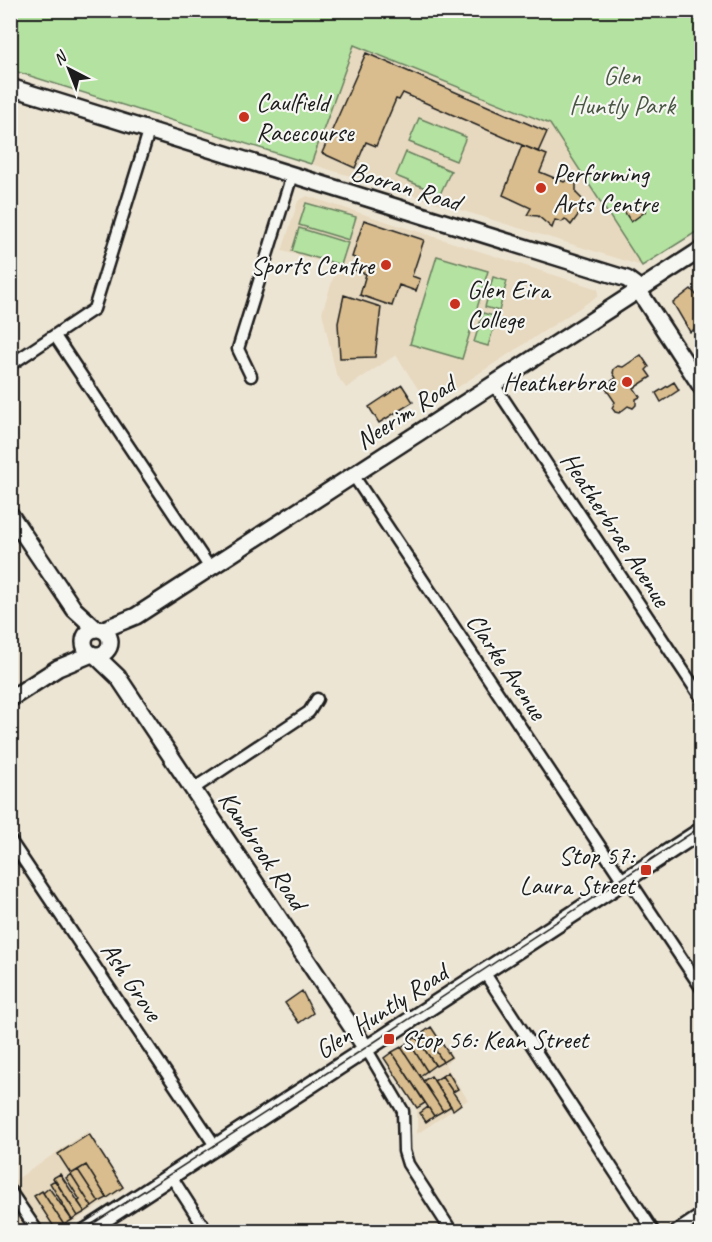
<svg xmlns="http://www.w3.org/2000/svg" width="712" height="1242" viewBox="0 0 712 1242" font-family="Caveat,sans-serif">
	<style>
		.built { fill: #e7d9bf }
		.green { fill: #b4e2a1; stroke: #687f5e; stroke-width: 1.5 }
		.building { fill: #d9bd8e; stroke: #1c1c1c; stroke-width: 1.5 }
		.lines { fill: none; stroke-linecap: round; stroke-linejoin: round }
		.street-casing { stroke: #1c1c1c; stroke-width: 15 }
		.secondary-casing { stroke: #1c1c1c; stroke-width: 20 }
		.street { stroke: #f6f6f2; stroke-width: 10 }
		.secondary { stroke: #f6f6f2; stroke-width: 15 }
		.tram { stroke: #1c1c1c; stroke-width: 1.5 }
		.poi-dot { fill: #c8321e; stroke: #f6f6f2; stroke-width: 2 }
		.labels { text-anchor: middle; stroke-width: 4.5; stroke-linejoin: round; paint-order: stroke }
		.park-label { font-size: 26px; fill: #4a5744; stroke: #f6f6f2 }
		.poi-label { font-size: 26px; fill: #1c1c1c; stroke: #f6f6f2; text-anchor: start }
		.street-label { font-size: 26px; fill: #1c1c1c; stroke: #f6f6f2 }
	</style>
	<rect width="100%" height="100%" fill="#ede5d4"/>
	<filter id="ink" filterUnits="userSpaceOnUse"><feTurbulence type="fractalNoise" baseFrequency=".0167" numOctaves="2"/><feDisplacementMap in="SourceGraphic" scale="12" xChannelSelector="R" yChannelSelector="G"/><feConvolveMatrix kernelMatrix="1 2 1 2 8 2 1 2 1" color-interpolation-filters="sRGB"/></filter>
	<g filter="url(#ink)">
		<path class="built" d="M 353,45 L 550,124 L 642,266 L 311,164 Z
			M 307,196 L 598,289 L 598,296 L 429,406 L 396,355 L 346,388 L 336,374 L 322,312 L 337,266 L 282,251 L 298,201 Z
			M 432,1026 L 453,1058 L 445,1064 L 468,1100 L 417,1134 L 417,1108 L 384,1058 Z
			M 88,1131 L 125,1189 L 60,1231 L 11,1232 L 11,1183 Z"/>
		<path class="green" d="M 10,11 L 701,11 L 701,229 L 642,266 L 550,124 L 354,45 L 311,164 L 11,70 Z
			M 419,118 L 466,137 L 456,161 L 409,142 Z
			M 406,152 L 451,171 L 440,194 L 396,176 Z
			M 306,203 L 356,217 L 349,240 L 299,225 Z
			M 299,228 L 348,243 L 341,265 L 292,251 Z
			M 437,256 L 488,271 L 462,359 L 410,344 Z
			M 493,277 L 507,281 L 499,311 L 485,307 Z
			M 483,313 L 497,317 L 488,346 L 474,342 Z"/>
		<path class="building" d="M 366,53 L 547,132 L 538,152 L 403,93 L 399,100 L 396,99 L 376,146 L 366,142 L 355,168 L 322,153 Z
			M 522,145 L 547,155 L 540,172 L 564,182 L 569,179 L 576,183 L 576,193 L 583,200 L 581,211 L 571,225 L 565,219 L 562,222 L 555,220 L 552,228 L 538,216 L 527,215 L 531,208 L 503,195 Z
			M 639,201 L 646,211 L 631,222 L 624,211 Z
			M 364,220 L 424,240 L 412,276 L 420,279 L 416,291 L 399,285 L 392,306 L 360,295 L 366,274 L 354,270 L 358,259 L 352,257 Z
			M 691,289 L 698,297 L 697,298 L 702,305 L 702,324 L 690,332 L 673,303 Z
			M 344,295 L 381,307 L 375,357 L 340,358 L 338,323 Z
			M 641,355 L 649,367 L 646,370 L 651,377 L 634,388 L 640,397 L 636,399 L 636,405 L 633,408 L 628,406 L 619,413 L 615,412 L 612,408 L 615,402 L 604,386 L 616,378 L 613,373 L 614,369 L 618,366 L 623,367 Z
			M 674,382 L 679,390 L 661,402 L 656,393 Z
			M 402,385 L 413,402 L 379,423 L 369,407 Z
			M 302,991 L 313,1013 L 299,1023 L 285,1003 Z
			M 431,1027 L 451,1057 L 443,1062 L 424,1032 Z
			M 424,1032 L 443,1062 L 436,1066 L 416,1037 Z
			M 416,1037 L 435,1065 L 427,1071 L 409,1042 Z
			M 409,1042 L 427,1071 L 420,1076 L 401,1047 Z
			M 401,1047 L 443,1111 L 434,1116 L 392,1052 Z
			M 392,1052 L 425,1103 L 417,1108 L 384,1058 Z
			M 448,1072 L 458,1089 L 453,1092 L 442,1076 Z
			M 431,1076 L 451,1106 L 443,1111 L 423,1081 Z
			M 442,1076 L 461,1104 L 453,1110 L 434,1081 Z
			M 428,1107 L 434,1116 L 426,1122 L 420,1113 Z
			M 89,1134 L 123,1187 L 107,1198 L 86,1165 L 71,1174 L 58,1154 Z
			M 86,1165 L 107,1198 L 99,1202 L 78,1170 Z
			M 78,1170 L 99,1202 L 92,1207 L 71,1174 Z
			M 60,1174 L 85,1212 L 78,1216 L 53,1178 Z
			M 71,1174 L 92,1207 L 85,1212 L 78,1202 L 80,1200 L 66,1178 Z
			M 55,1180 L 78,1216 L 72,1220 L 50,1183 Z
			M 49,1188 L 72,1220 L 64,1225 L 43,1193 Z
			M 42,1191 L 64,1225 L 56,1230 L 34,1196 Z"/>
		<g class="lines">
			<defs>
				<path id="street" d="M 55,336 L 210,568
					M 10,365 L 94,309 L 149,131
					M 251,376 L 238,349 L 292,175
					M 493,383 L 702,699
					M 353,475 L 623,881
					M 193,789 L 309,712 L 317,699
					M 10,840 L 216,1147
					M 628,878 L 702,989
					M 484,972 L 654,1232
					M 367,1050 L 403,1111 L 404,1151 L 408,1164 L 452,1232
					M 171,1176 L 207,1232
					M 10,1191 L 38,1232
					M 675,1232 L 702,1214"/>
				<path id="secondary" d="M 10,87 L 627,279 L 635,285 L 702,388
					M 10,514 L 74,609 L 96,629
					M84 642a13 13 0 1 1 26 0a13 13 0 1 1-26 0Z
					M 102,630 L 136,616 L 702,249
					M 95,655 L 118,677 L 367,1050
					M 10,699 L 58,668 L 92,654
					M 85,1232 L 702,830"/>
			</defs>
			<use href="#street" class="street-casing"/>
			<use href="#secondary" class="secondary-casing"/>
			<use href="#street" class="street"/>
			<use href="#secondary" class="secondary"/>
			<path class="tram" d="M 80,1232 L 353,1056 L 702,826"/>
		</g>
	</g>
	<g class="poi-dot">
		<circle cx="244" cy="117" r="6"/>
		<circle cx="541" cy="188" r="6"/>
		<circle cx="386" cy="265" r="6"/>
		<circle cx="455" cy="304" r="6"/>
		<circle cx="627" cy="382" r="6"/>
		<rect x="640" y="864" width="12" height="12" rx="3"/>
		<rect x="383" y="1033" width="12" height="12" rx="3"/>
	</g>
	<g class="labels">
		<g class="park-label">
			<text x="622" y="84">Glen<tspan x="622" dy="30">Huntly Park</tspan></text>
		</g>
		<g class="poi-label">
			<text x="256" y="111">Caulfield<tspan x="256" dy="30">Racecourse</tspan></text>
			<text x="553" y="182">Performing<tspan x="553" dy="30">Arts Centre</tspan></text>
			<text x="374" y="274" text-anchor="end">Sports Centre</text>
			<text x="467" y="298">Glen Eira<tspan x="467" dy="30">College</tspan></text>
			<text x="615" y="391" text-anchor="end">Heatherbrae</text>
			<text x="634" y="864" text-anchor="end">Stop 57:<tspan x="634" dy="30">Laura Street</tspan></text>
			<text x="401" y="1048">Stop 56: Kean Street</text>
		</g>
		<g class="street-label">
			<text transform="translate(406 186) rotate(17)" y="9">Booran Road</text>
			<text transform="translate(405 412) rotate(-33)" y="9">Neerim Road</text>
			<text transform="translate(616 529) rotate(57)" y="9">Heatherbrae Avenue</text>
			<text transform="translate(507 666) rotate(56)" y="9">Clarke Avenue</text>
			<text transform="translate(263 850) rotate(56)" y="9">Kambrook Road</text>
			<text transform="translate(132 981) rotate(56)" y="9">Ash Grove</text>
			<text transform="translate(381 1011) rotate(-33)" y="9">Glen Huntly Road</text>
		</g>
	</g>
	<rect width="712" height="1242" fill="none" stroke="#f6f6f2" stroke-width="36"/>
	<rect x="18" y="18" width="676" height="1206" fill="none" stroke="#1c1c1c" stroke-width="2" filter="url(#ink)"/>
	<g transform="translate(69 69) rotate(318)" stroke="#f6f6f2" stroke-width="4.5" paint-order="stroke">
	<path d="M0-4.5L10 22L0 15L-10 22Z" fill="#1c1c1c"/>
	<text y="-9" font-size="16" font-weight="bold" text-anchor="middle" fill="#1c1c1c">N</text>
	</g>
</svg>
